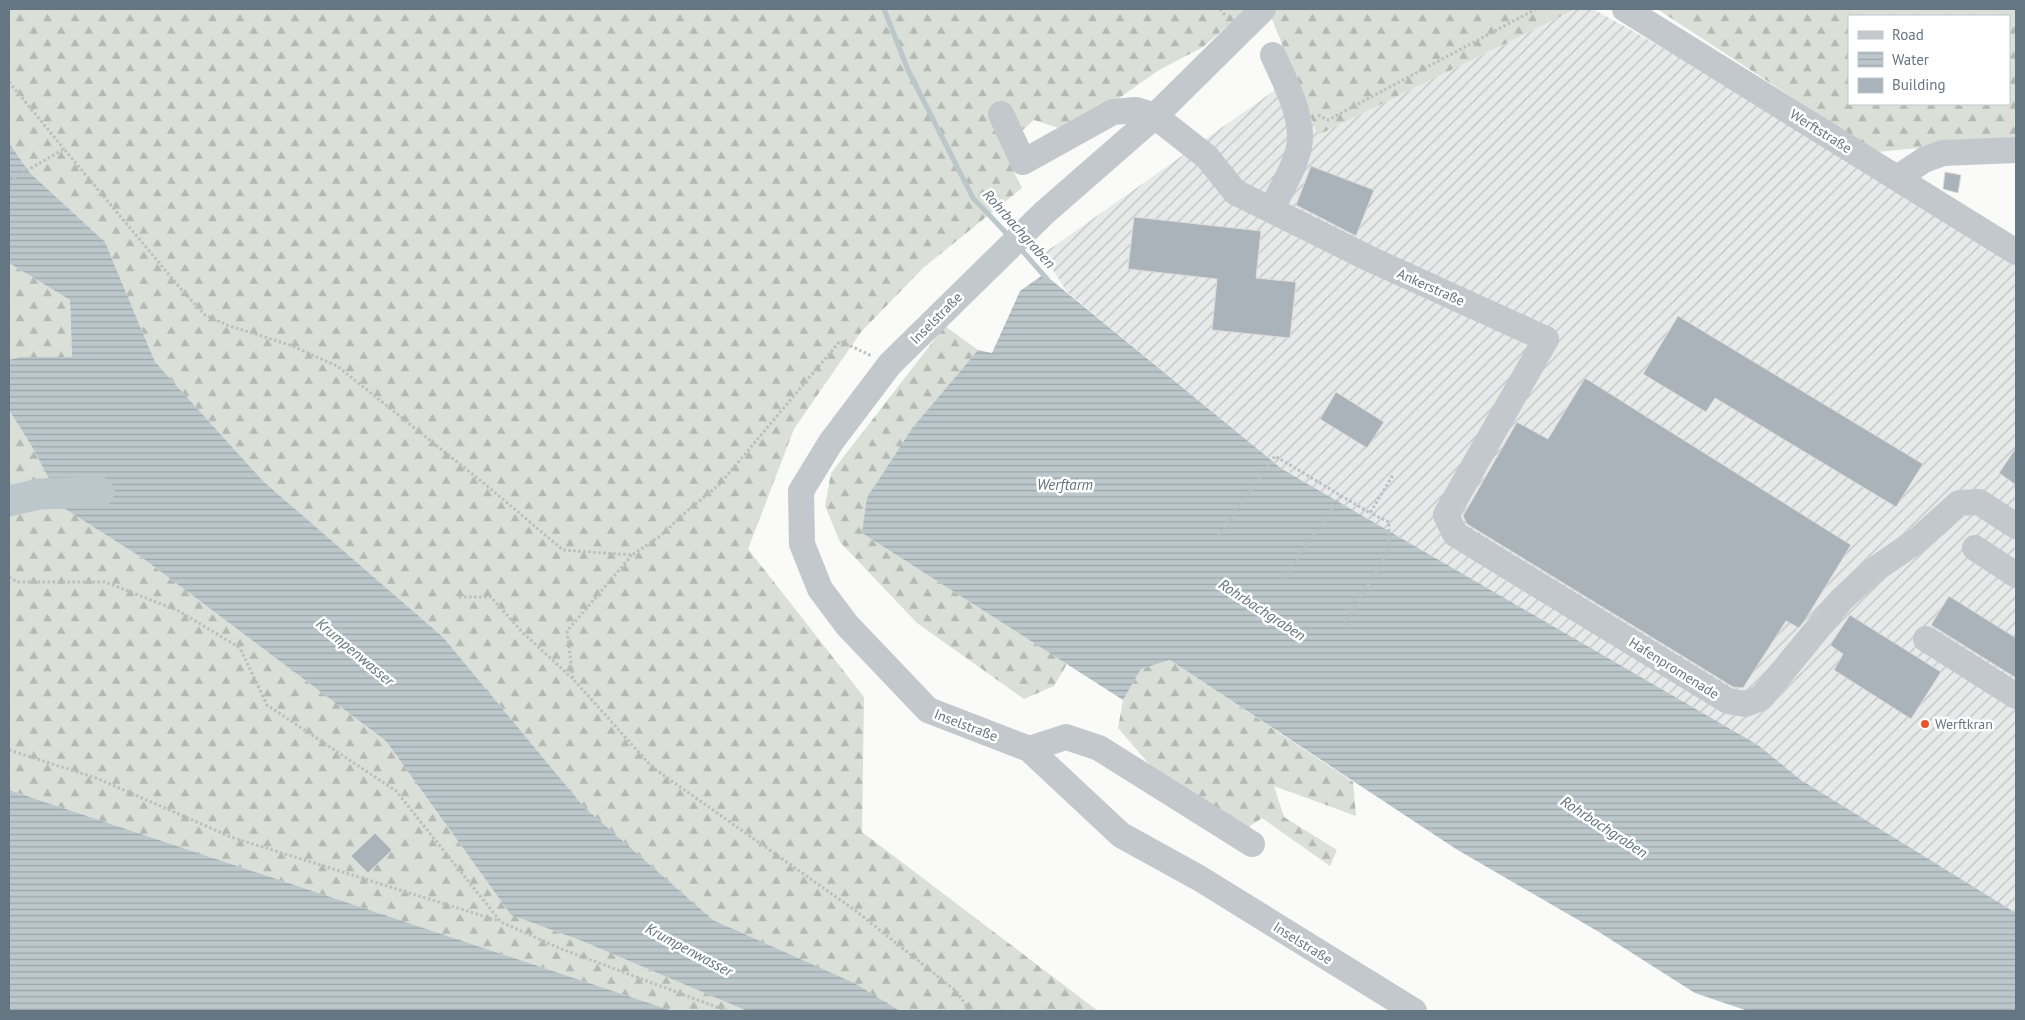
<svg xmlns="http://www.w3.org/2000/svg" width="2025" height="1020" viewBox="0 0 2025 1020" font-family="'PT Sans',sans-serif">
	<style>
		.industrial { fill: url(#industrial-furrows) }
		.forest { fill: url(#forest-firs); fill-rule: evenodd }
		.water { fill: url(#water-rules) }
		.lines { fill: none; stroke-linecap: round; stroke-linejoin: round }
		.stream { stroke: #bbc7cb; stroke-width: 5 }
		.river { stroke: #bbc7cb; stroke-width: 31 }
		.building { fill: #aab3b9; stroke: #dcdcda }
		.path { stroke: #bbbfc2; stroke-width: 3; stroke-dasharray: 2.5 2.5; stroke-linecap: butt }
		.minor { stroke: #c3c8cc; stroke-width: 26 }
		.poi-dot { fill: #e4572e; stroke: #fff; stroke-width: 2 }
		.labels { text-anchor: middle; stroke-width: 5; stroke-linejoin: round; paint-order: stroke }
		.street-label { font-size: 14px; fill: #657683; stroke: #fff }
		.poi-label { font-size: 14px; fill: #657683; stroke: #fff; text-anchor: start }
		.water-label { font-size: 15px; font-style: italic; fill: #60757c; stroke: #fff }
	</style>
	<defs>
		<pattern id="industrial-furrows" width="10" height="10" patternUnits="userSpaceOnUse" patternTransform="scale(1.25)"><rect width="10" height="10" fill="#e8e9e9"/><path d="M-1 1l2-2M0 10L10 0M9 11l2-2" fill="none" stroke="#c0c1c2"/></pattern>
		<pattern id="forest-firs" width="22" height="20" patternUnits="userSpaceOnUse" patternTransform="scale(1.25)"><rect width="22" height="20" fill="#dadfd7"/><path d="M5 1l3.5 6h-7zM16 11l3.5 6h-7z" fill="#b4b9b4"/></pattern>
		<pattern id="water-rules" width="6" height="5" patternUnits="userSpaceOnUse" patternTransform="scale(1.25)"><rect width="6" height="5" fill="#bbc7cb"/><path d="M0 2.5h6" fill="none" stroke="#9ca6aa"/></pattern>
	</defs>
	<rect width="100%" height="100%" fill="#fafaf8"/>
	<path class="industrial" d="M 1576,9 L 1593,9 L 1701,69 L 2016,264 L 2016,913 L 1801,780 L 1758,745 L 1282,469 L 1067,292 L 1043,254 L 1295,76 L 1318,135 Z"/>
	<path class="forest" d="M 9,9 L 1247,9 L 1203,47 L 1159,70 L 1071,132 L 1034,120 L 1002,148 L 1022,188 L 923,268 L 861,332 L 794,429 L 748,549 L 864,697 L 862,832 L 1098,1011 L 900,1011 L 852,983 L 713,920 L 584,807 L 443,637 L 264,482 L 155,362 L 105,242 L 30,173 L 9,143 Z
		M 1268,9 L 1576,9 L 1318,135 Z
		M 1657,9 L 2016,9 L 2016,139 L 1876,152 ZM 1849,16 L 2009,16 L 2009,104 L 1849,104 Z
		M 9,263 L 70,300 L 72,357 L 19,357 L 9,360 Z
		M 945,326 L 978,350 L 913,427 L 862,533 L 1067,664 L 1054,686 L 1024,699 L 917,623 L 840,542 L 825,506 L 831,473 Z
		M 9,410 L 31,445 L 65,509 L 144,559 L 386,741 L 511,915 L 582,941 L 747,1011 L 673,1011 L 9,790 Z
		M 1170,660 L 1353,782 L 1356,816 L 1274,786 L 1284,817 L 1337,850 L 1330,866 L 1262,818 L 1243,831 L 1150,765 L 1118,728 L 1123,700 L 1141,669 Z"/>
	<path class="water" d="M 9,143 L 30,173 L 105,242 L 155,362 L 264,482 L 443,637 L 584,807 L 713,920 L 854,983 L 900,1011 L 747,1011 L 582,941 L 511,915 L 386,741 L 144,559 L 65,509 L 31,445 L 9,410 L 9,360 L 19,357 L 72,357 L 70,300 L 9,263 Z
		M 1044,274 L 1282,469 L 1758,745 L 1801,780 L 2016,913 L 2016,1011 L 1748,1011 L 1695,993 L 1599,932 L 1456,849 L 1170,660 L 1141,669 L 1123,700 L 862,533 L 867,498 L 913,427 L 978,350 L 992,353 L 1020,291 Z
		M 9,790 L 673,1011 L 9,1011 Z"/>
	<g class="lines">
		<path class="stream" d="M 884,9 L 908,70 L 973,198 L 1009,236
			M 1020,248 L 1047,279"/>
		<path class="river" d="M 9,501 L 39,494 L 99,492"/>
	</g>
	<path class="building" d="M 1311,166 L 1374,190 L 1356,236 L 1296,205 Z
		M 1945,172 L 1961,175 L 1958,193 L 1943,189 Z
		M 1134,217 L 1261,231 L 1256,278 L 1296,282 L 1290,338 L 1212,330 L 1217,279 L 1128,269 Z
		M 1678,316 L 1923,464 L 1896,507 L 1715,398 L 1706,412 L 1643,374 Z
		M 1585,378 L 1851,545 L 1805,620 L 1799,628 L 1786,621 L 1743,688 L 1733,687 L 1467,524 L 1463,516 L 1517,422 L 1548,439 Z
		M 1336,392 L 1384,422 L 1367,448 L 1320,419 Z
		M 2016,448 L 2016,485 L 1999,473 Z
		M 1949,596 L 2016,638 L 2016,678 L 1931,625 Z
		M 1850,615 L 1941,672 L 1911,719 L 1834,670 L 1843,654 L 1830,645 Z
		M 375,833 L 392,850 L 368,873 L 351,856 Z"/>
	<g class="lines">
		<path class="path" d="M 1220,9 L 1226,16
			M 9,82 L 64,149
			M 1318,115 L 1328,120 L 1536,9
			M 9,181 L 64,149 L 181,289 L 205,315 L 227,325 L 290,345 L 337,366 L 486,485 L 563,550 L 632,555 L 659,537 L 687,511 L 719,485 L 840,341 L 872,356
			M 1218,536 L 1275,456 L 1370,513 L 1393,475
			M 632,555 L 567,631 L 573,679 L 652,767 L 856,911 L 956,991 L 970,1011
			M 9,577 L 17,582 L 105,582 L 179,611 L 240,648 L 267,705 L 396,791 L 501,922 L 559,948 L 727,1011
			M 1282,580 L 1341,496
			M 459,597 L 491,597 L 522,632 L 573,679
			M 1344,624 L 1389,550 L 1389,522 L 1370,513
			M 9,750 L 96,778 L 231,837 L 499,921"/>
		<path class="minor" d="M 1263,9 L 1155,116 L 1044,213 L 890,364 L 831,442 L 801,491 L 802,544 L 820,589 L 847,625 L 928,710 L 1029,749 L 1121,835 L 1199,878 L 1414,1011
			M 1625,9 L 2016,252
			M 1001,114 L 1023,162 L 1113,112 L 1136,110 L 1155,116 L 1207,157 L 1235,192 L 1370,259 L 1546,339 L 1446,515 L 1455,534 L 1728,701 L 1745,704 L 1761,698 L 1841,600 L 1874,570 L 1919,539 L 1959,503 L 1979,502 L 2016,526
			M 1897,178 L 1924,160 L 1943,153 L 2016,150
			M 1271,210 C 1281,189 1301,159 1300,135 C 1299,107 1284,80 1273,55
			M 1975,548 L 2016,575
			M 1926,639 L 2016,696
			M 1029,749 L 1066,737 L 1099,748 L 1252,844"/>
	</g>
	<circle class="poi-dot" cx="1925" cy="724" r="5"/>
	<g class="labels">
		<g class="street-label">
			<text transform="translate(1821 131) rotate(32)" y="5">Werftstraße</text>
			<text transform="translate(1431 287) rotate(24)" y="5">Ankerstraße</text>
			<text transform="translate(936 318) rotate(-45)" y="5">Inselstraße</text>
			<text transform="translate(1674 668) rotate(32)" y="5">Hafenpromenade</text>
			<text transform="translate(966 725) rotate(21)" y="5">Inselstraße</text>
			<text transform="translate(1303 943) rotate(32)" y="5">Inselstraße</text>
		</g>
		<g class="poi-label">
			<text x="1935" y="729">Werftkran</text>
		</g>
		<g class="water-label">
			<text transform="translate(1019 229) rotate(48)" y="5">Rohrbachgraben</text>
			<text x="1065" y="490">Werftarm</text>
			<text transform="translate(1262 610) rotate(33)" y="5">Rohrbachgraben</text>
			<text transform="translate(355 652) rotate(40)" y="5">Krumpenwasser</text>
			<text transform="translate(1604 827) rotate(33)" y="5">Rohrbachgraben</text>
			<text transform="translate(689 950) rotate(28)" y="5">Krumpenwasser</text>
		</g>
	</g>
	<rect width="2025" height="1020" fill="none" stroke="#657683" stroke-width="20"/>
	<rect x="1848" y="15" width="162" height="90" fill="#ffffff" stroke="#c1c8cd"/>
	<rect x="1858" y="31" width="25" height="8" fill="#c3c8cc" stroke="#c1c8cd"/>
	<text x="1892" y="40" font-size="15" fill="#657683">Road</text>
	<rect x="1858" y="52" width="25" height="15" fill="url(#water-rules)" stroke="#c1c8cd"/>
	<text x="1892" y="65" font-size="15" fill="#657683">Water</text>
	<rect x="1858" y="78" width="25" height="15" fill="#aab3b9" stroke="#c1c8cd"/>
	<text x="1892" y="90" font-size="15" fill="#657683">Building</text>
</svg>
